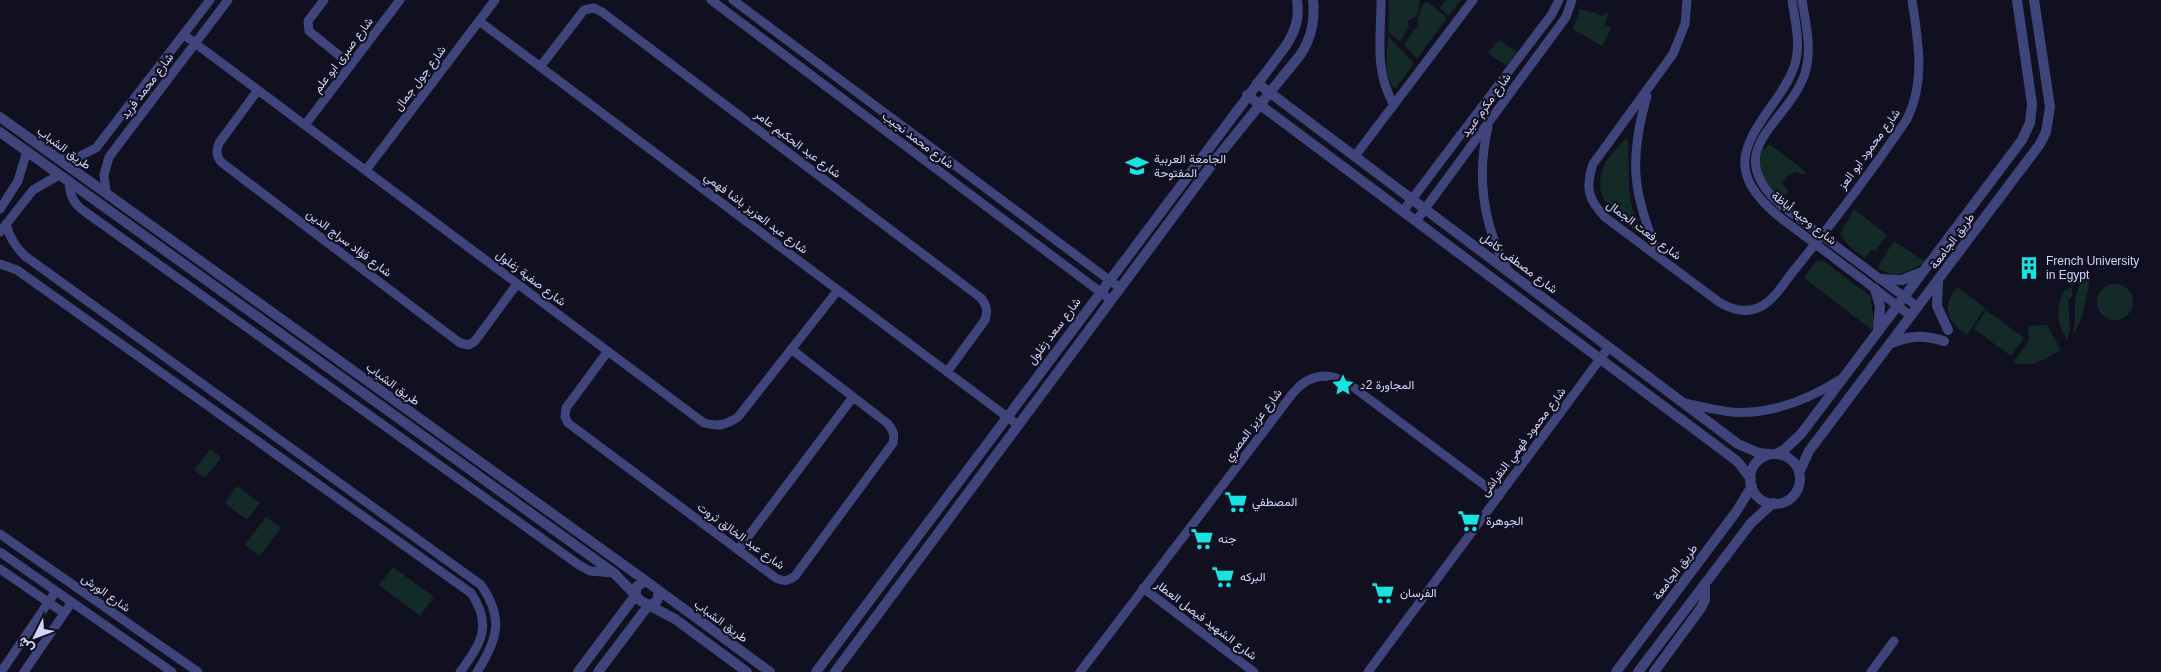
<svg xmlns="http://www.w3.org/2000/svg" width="2161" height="672" viewBox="0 0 2161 672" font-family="Arial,Vazirmatn,sans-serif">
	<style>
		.green { fill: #132a26 }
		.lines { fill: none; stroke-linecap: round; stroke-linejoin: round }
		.minor { stroke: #3f447b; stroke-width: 9 }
		.tertiary { stroke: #3f447b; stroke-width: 10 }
		.labels { text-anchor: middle; stroke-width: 4.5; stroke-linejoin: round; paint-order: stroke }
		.street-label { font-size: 12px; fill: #d4d4fb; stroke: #111021 }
		.poi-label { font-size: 12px; fill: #d4d4fb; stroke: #111021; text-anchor: start }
	</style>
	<rect width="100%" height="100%" fill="#111021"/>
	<path class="green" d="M 1389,0 L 1420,0 L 1417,15 L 1408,21 L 1409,27 L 1400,42 L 1388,32 Z
		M 1446,0 L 1461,0 L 1448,16 L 1440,8 Z
		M 1428,2 L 1447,18 L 1417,59 L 1404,45 L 1414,29 L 1419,27 L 1417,21 L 1422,5 Z
		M 1580,9 L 1596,13 L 1596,14 L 1604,16 L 1605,13 L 1608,14 L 1605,24 L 1611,28 L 1602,46 L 1573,29 Z
		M 1388,36 L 1414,63 L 1395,89 C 1383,74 1387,54 1388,36 Z
		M 1499,40 L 1517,52 L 1507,66 L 1488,53 Z
		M 1626,138 L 1628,140 L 1629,191 L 1632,207 L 1643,235 C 1617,217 1587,198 1606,162 C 1611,154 1619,146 1626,138 Z
		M 1769,144 L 1799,166 L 1806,173 L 1804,175 L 1796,172 L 1788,175 L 1782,184 L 1789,191 L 1785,196 L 1780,192 L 1774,197 L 1758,168 L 1762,148 L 1765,149 Z
		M 1854,209 L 1887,235 L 1875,251 L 1872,249 L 1865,258 L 1849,246 L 1840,234 Z
		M 1894,241 L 1926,262 C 1906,272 1898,280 1877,268 Z
		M 1822,260 L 1870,296 L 1874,321 L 1872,330 L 1804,278 L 1815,262 Z
		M 2091,275 L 2082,317 L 2075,332 L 2073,332 C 2079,309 2068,299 2086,276 Z
		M2097 302a18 18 0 1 1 36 0a18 18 0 1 1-36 0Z
		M 1957,287 L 1985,308 L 1967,335 C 1947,322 1941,307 1957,287 Z
		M 2072,287 L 2072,296 L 2068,300 L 2070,331 L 2067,340 C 2056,322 2056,312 2063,292 Z
		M 1986,310 L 2024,338 L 2011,356 L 1974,329 Z
		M 2047,325 L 2061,350 C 2044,360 2033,367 2013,363 L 2029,340 L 2028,326 Z
		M 211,449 L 221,458 L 205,478 L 194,470 Z
		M 237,486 L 260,503 L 247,520 L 225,503 Z
		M 266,517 L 281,528 L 260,556 L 245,545 Z
		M 393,567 L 434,597 L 420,616 L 379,585 Z"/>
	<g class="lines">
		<path class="minor" d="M 324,0 L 308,21 L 309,31 L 351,65
			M 711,0 L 1111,300
			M 733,0 L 1120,288
			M 1381,0 C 1381,38 1374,71 1394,105
			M 1687,0 L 1685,24 L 1673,54 L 1593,164 C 1585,188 1588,200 1606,218 L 1719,302 C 1732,310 1747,314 1762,306 C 1776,298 1785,281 1795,269 C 1834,221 1872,171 1907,119 C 1926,81 1918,41 1912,0
			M 1792,0 C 1795,21 1801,44 1795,64 C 1791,78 1783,89 1775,101 C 1741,148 1728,172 1777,215 L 1911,316
			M 1802,0 C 1806,25 1813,51 1804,76 C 1785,126 1719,150 1782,206 L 1918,307
			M 479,21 L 1018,425
			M 184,35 L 704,423 C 718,427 726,425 738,417 L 838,290
			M 540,67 L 584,10 L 594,8 L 602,12 L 981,298 C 987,306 988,311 985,320 L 947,372
			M 258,90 L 219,143 C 216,151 216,155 221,162 L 460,343 L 469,345 L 475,341 L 517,284
			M 1647,96 C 1628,161 1633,196 1660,258
			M 305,125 L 400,0
			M 1488,127 C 1476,178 1483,225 1508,271
			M 1355,156 L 1473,0
			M 58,159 L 78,157 L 96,148 L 210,0
			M 366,170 L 495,0
			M 69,182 C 70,196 73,203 84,211 L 579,565 L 590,571 L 614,573
			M 106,193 L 104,175 L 109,157 L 228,0
			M 0,209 L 18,181 L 27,151
			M 1403,211 L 1552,14 L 1559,0
			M 1416,221 L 1566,17 L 1572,0
			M 6,224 C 10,238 15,246 25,256 L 481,585 C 504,618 498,639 477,672
			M 0,232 L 33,190 L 59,175
			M 0,264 L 17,270 L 471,593 C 493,625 481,644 460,672
			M 608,351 L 566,408 L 565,417 L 568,423 L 776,578 C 784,582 788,581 795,576 L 893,443 C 895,434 893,430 887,423 L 791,349
			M 1684,403 C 1700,406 1715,410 1731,412 C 1770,415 1808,400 1841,379
			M 0,534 L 198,672
			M 738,550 L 853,397
			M 0,552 L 172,672
			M 0,569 L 64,613
			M 1143,588 L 1254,672
			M 1,672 L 56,591
			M 24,672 L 72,602
			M 1080,672 L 1293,393 C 1309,374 1328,371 1349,384 L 1499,496
			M 1368,672 L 1609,347
			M 1871,672 L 1894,641"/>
		<path class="tertiary" d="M 1257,83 L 1738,444 L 1759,453 L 1770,454
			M 1247,95 L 1729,455 L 1738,462 L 1751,479
			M 0,117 L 646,581 L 770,672
			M 0,132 L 614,573 L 641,601 L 675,619 L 747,672
			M 1880,279 L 1902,280 L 1922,272
			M 1938,283 L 1937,306 L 1948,330
			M 1875,289 L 1880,306 L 1878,329
			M 1892,343 C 1910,335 1925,335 1944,341
			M 1776,454 L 1785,449 L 1801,434 L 2022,140 L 2030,123 L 2032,104 L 2017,0
			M1750 479a25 25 0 1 1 50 0a25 25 0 1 1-50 0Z
			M 1799,473 L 1809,451 L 2040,144 L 2046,132 L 2050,107 L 2034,0
			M 578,672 L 635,596 L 637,586 L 646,581
			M 598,672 L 648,606 L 657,601 L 659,591
			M 816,672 L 1285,47 C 1295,32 1300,18 1297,0
			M 835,672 L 1216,159 L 1301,54 C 1312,36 1315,20 1313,0
			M 1616,672 L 1736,512 L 1752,486
			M 1638,672 L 1751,523 L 1773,503
			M 1654,672 L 1701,608 L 1705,600 L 1705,583"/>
	</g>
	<defs>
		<symbol id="university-bare" viewBox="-9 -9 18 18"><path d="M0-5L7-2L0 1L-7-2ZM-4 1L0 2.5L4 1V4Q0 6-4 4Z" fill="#17e3e0" stroke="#111021" stroke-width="2.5" paint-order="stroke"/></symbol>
		<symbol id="building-bare" viewBox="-9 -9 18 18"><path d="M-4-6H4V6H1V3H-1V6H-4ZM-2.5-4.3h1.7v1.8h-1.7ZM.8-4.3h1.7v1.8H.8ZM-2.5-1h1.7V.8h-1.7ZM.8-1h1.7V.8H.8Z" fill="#17e3e0" stroke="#111021" stroke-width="2.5" paint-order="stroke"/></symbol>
		<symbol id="sight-bare" viewBox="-9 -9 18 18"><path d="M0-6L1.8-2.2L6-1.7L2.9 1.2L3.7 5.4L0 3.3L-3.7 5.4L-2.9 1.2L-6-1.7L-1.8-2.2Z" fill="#17e3e0" stroke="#111021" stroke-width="2.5" paint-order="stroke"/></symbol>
		<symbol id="supermarket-bare" viewBox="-9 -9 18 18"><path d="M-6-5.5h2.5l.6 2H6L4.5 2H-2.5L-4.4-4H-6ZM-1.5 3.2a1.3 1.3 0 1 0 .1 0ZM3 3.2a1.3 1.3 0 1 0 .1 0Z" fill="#17e3e0" stroke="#111021" stroke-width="2.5" paint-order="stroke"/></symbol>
	</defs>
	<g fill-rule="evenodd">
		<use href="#university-bare" x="1121" y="150" width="32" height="32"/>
		<use href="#building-bare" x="2013" y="252" width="32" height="32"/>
		<use href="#sight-bare" x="1327" y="369" width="32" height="32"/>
		<use href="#supermarket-bare" x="1220" y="486" width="32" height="32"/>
		<use href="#supermarket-bare" x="1453" y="505" width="32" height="32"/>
		<use href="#supermarket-bare" x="1186" y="523" width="32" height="32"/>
		<use href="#supermarket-bare" x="1207" y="561" width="32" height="32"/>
		<use href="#supermarket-bare" x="1367" y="577" width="32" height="32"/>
	</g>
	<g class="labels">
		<g class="street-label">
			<text transform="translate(343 55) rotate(-53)" y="4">شارع صبرى ابو علم</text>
			<text transform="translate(420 78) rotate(-53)" y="4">شارع جول جمال</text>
			<text transform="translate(147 86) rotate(-53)" y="4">شارع محمد فريد</text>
			<text transform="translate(1486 105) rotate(-54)" y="4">شارع مكرم عبيد</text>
			<text transform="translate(918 140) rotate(37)" y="4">شارع محمد نجيب</text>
			<text transform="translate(798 144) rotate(37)" y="4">شارع عبد الحكيم عامر</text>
			<text transform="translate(64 148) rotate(36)" y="4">طريق الشباب</text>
			<text transform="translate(1869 149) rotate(-54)" y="4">شارع محمود ابو العز</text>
			<text transform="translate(756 213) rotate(37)" y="4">شارع عبد العزيز باشا فهمي</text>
			<text transform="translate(1804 218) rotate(38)" y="4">شارع وجيه أباظة</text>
			<text transform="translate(1644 230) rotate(37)" y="4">شارع رفعت الجمال</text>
			<text transform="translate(1952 241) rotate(-53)" y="4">طريق الجامعة</text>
			<text transform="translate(349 243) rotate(37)" y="4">شارع فؤاد سراج الدين</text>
			<text transform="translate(1519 263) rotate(37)" y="4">شارع مصطفى كامل</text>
			<text transform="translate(531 278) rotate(37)" y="4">شارع صفية زغلول</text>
			<text transform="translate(1054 331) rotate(-53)" y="4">شارع سعد زغلول</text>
			<text transform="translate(393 384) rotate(36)" y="4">طريق الشباب</text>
			<text transform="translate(1253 425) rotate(-53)" y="4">شارع عزيز المصري</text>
			<text transform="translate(1523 442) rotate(-53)" y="4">شارع محمود فهمي النقراشى</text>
			<text transform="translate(741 536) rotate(36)" y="4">شارع عبد الخالق ثروت</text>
			<text transform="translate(1675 572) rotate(-53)" y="4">طريق الجامعة</text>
			<text transform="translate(106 593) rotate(35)" y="4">شارع الورش</text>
			<text transform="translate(1206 620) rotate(37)" y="4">شارع الشهيد فيصل العطار</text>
			<text transform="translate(721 621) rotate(36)" y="4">طريق الشباب</text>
		</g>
		<g class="poi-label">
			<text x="1154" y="163">الجامعة العربية<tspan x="1154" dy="14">المفتوحة</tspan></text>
			<text x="2046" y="265">French University<tspan x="2046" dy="14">in Egypt</tspan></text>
			<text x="1360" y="389">المجاورة 2د</text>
			<text x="1252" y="506">المصطفي</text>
			<text x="1486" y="525">الجوهرة</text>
			<text x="1218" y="543">جنه</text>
			<text x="1240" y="581">البركه</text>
			<text x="1400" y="597">الفرسان</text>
		</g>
	</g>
	<g transform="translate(35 637) rotate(228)" stroke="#111021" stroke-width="4" paint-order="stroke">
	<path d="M0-4L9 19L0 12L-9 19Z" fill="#d4d4fb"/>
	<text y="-8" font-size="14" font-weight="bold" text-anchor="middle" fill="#d4d4fb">ش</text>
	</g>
</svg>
